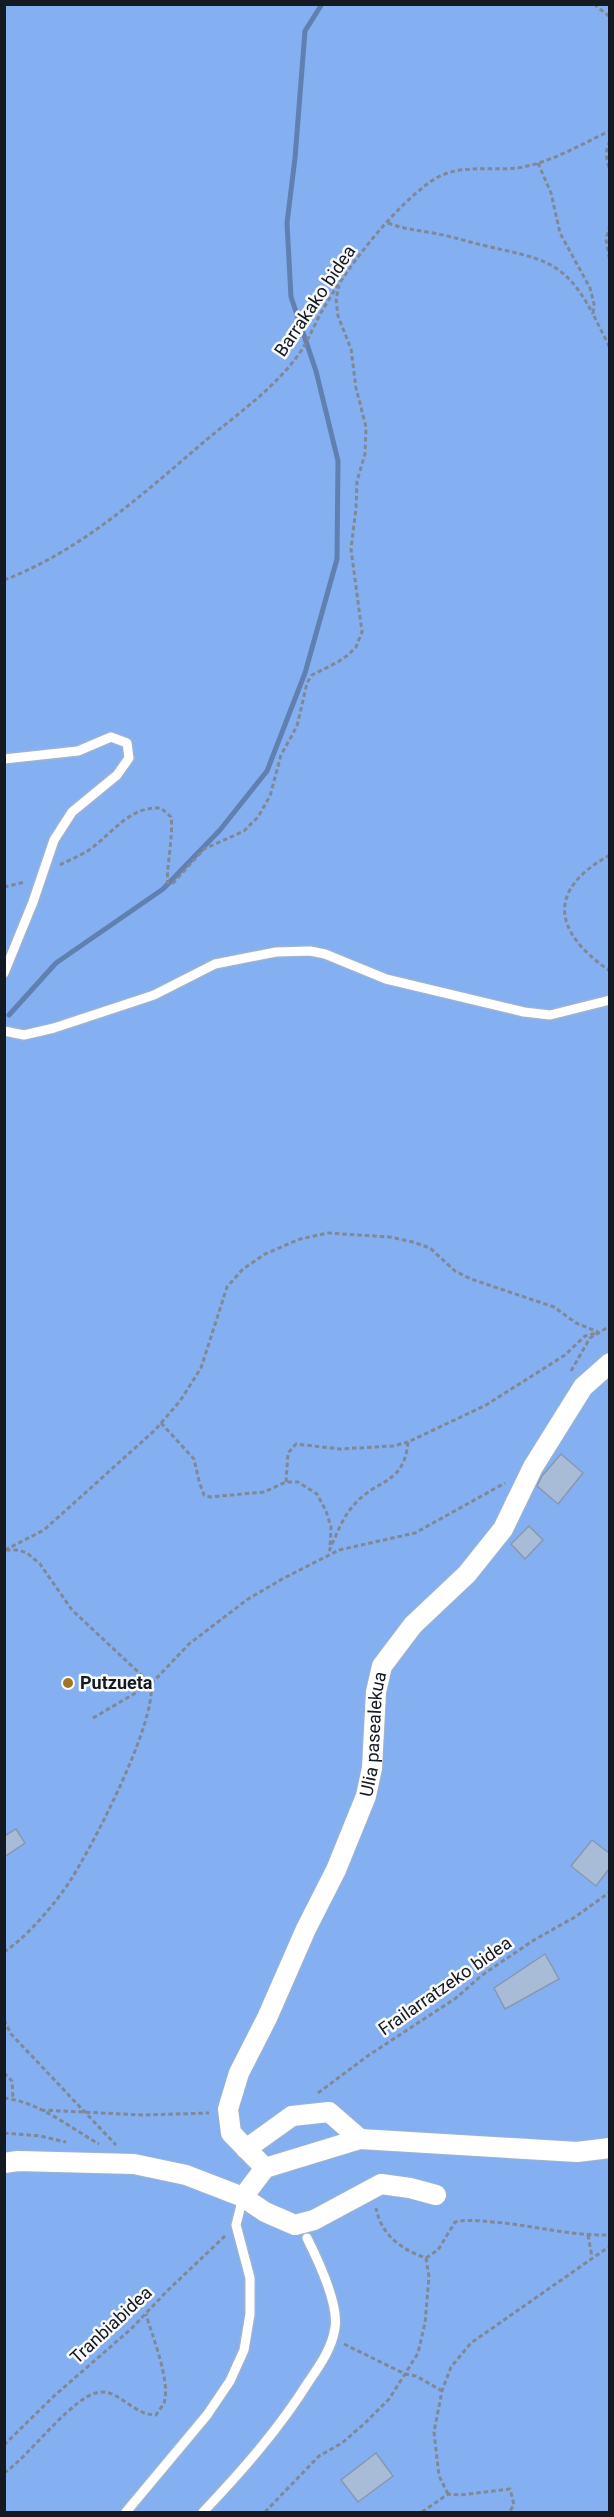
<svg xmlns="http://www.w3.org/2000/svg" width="614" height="2517" viewBox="0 0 614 2517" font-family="Roboto,sans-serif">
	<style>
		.forest { fill: #84b0f1 }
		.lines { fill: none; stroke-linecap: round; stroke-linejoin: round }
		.stream { stroke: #5f80b0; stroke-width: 5 }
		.building { fill: #a9bcd7; stroke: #8698b2; stroke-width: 1.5 }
		.lane-casing { stroke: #a0b3ce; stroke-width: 12 }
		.street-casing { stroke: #a0b3ce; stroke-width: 22 }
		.path { stroke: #7f8896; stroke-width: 3; stroke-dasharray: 4.5 3; stroke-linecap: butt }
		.lane { stroke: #fff; stroke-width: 9 }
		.street { stroke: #fff; stroke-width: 20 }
		.poi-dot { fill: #a17526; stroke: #fafafa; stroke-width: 2 }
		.labels { text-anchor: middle; stroke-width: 5; stroke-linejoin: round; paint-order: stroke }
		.street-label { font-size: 18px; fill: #131a24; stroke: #fafafa }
		.poi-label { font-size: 18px; font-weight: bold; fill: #131a24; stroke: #fafafa; text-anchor: start }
	</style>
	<rect width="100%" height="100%" fill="#e2eeff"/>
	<path class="forest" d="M 5,5 L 609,5 L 609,2512 L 5,2512 Z"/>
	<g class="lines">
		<path class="stream" d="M 9,1015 L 56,963 L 163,889 L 220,830 L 267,771 L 305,673 L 337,559 L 338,461 L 316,371 L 291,297 L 287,223 L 295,158 L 305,31 L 322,4"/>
	</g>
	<path class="building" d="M 561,1454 L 583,1473 L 558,1504 L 537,1486 L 542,1476 Z
		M 529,1526 L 543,1540 L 525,1559 L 511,1544 Z
		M 16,1829 L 25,1843 L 4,1857 L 4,1836 Z
		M 592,1840 L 609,1853 L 609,1869 L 596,1886 L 571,1866 Z
		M 545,1954 L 559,1979 L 505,2009 L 494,1988 Z
		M 376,2453 L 393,2476 L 358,2502 L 341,2480 Z"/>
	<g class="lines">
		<defs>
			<path id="lane" d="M 4,759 L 78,751 L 111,737 L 127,743 L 129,758 L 117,775 L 72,812 L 54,840 L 33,902 L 4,973
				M 4,1031 L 24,1035 L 54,1028 L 154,995 L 215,964 L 276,952 L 310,951 L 325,954 L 386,979 L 524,1012 L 550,1015 L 610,1000
				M 126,2512 L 207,2415 L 230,2381 L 244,2350 L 250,2314 L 250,2278 L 236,2225 L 243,2197
				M 203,2512 C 242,2471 279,2429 309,2381 C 320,2365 332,2348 335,2328 C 339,2305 318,2260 307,2238"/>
			<g id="street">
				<path d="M 246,2149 L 292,2116 L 329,2112 L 360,2139"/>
				<path d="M 4,2163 L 18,2161 L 134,2164 L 186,2175 L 243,2197 L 265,2212 L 295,2225 L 314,2220 L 381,2184 L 410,2188 L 436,2195"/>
				<path id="s1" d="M 265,2168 L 231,2133 L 228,2109 L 239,2073 L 267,2018 L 306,1929 L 336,1870 L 366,1796 L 372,1768 L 376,1692 L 382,1666 L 413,1625 L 467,1574 L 503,1529 L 533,1467 L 583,1387 L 610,1363"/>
				<path d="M 243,2197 L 265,2168 L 360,2139 L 577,2152 L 610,2148"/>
			</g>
		</defs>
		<use href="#lane" class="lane-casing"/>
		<use href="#street" class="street-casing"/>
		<path class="path" d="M 594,4 L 610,17
			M 610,141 C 605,149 606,161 610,170
			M 538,163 L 551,193 L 560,233 L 590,288 L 594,304 L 593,314 L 610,348
			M 388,223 C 403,229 417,230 433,233 C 450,236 466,241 482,245 C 539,259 563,257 593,314
			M 610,225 L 606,239 L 610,262
			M 4,580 C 81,551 144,493 205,441 C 236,415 271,391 296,358 C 307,344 313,327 322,311 C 347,268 389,212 430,182 C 456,163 487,171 517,168 C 551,163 579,145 610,131
			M 610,855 C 546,890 553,932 610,971
			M 60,865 C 69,860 80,856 89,850 C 113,833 129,806 161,808 L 171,817 C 174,832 165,878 168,883 L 173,883 L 204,849 L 244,831 L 258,817 L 270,796 L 281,755 L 297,726 L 307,683 L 312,675 L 338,662 L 348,655 L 356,647 L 362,632 L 351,549 L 356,508 L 357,481 L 365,454 L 366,427 L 356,388 L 351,349 L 338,316 L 336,299 L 339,286
			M 4,887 L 25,882
			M 571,1371 L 590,1338 L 610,1326
			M 161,1423 L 194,1459 L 199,1481 L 204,1495 L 210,1497 L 264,1492 L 286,1482 L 298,1482 L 317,1494 L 326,1511 L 331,1527 L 330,1548
			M 286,1482 L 288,1453 L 296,1444 L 340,1449 L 393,1446 L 408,1442
			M 5,1550 L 44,1530 L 155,1430 L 180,1401 L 201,1368 L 227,1287 L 243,1269 L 265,1254 L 300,1239 L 328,1233 L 390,1237 L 413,1242 L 430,1248 L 455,1271 L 471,1279 L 554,1307 L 576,1323 L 598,1332
			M 6,1550 L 18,1550 L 27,1553 L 40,1564 L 72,1610 L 151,1684
			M 329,1551 C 336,1536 342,1518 353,1506 C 376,1478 404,1486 408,1442 L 486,1405 L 565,1355 L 585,1336 L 597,1333
			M 93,1718 L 151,1684 L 189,1644 L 248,1599 L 284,1578 L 339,1550 L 415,1533 L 505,1483
			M 4,1952 C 27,1937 55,1904 70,1881 C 93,1845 156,1724 151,1684
			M 4,2020 L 11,2034 L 116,2145
			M 4,2073 L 12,2081 L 13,2099
			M 318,2093 L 369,2055 L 456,1998 L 482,1975 L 534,1940 L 575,1917 L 610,1892
			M 4,2098 C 39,2102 69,2127 99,2144
			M 41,2110 L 143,2115 L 209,2113
			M 4,2133 L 40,2136 L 66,2142
			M 588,2235 L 592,2257
			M 426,2258 L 438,2250 L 455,2222 C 469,2219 479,2221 493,2222 C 532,2225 570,2236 610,2235
			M 344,2344 L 405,2374 L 416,2376 L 442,2391
			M 4,2445 L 54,2396 L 132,2328 L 166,2292 L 226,2235
			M 4,2473 C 31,2455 75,2392 102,2392 C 121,2392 134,2415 156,2415 C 158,2411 162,2407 164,2403 C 171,2381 152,2336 146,2314
			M 448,2494 L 439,2476 L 434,2432 L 442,2391 L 451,2367 L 471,2343 L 610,2246
			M 265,2512 L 319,2456 L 342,2443 L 365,2423 L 389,2399 L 405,2374 L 418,2353 L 425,2323 L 429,2277 L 426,2258 C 402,2250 381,2235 376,2208
			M 422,2512 L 448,2494 L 460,2495 L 510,2489 L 514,2505 L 509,2512"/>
		<use href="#lane" class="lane"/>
		<use href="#street" class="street"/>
	</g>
	<circle class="poi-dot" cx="68" cy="1683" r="6"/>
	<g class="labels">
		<g class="street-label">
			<text transform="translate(315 301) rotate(-56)" y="6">Barrakako bidea</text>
			<text dy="6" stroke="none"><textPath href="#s1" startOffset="478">Ulia pasealekua</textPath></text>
			<text transform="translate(445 1986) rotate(-35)" y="6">Frailarratzeko bidea</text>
			<text transform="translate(111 2325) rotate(-43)" y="6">Tranbiabidea</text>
		</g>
		<g class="poi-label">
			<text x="80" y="1689">Putzueta</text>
		</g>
	</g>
	<rect width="614" height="2517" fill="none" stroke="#131a24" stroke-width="12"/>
</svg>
